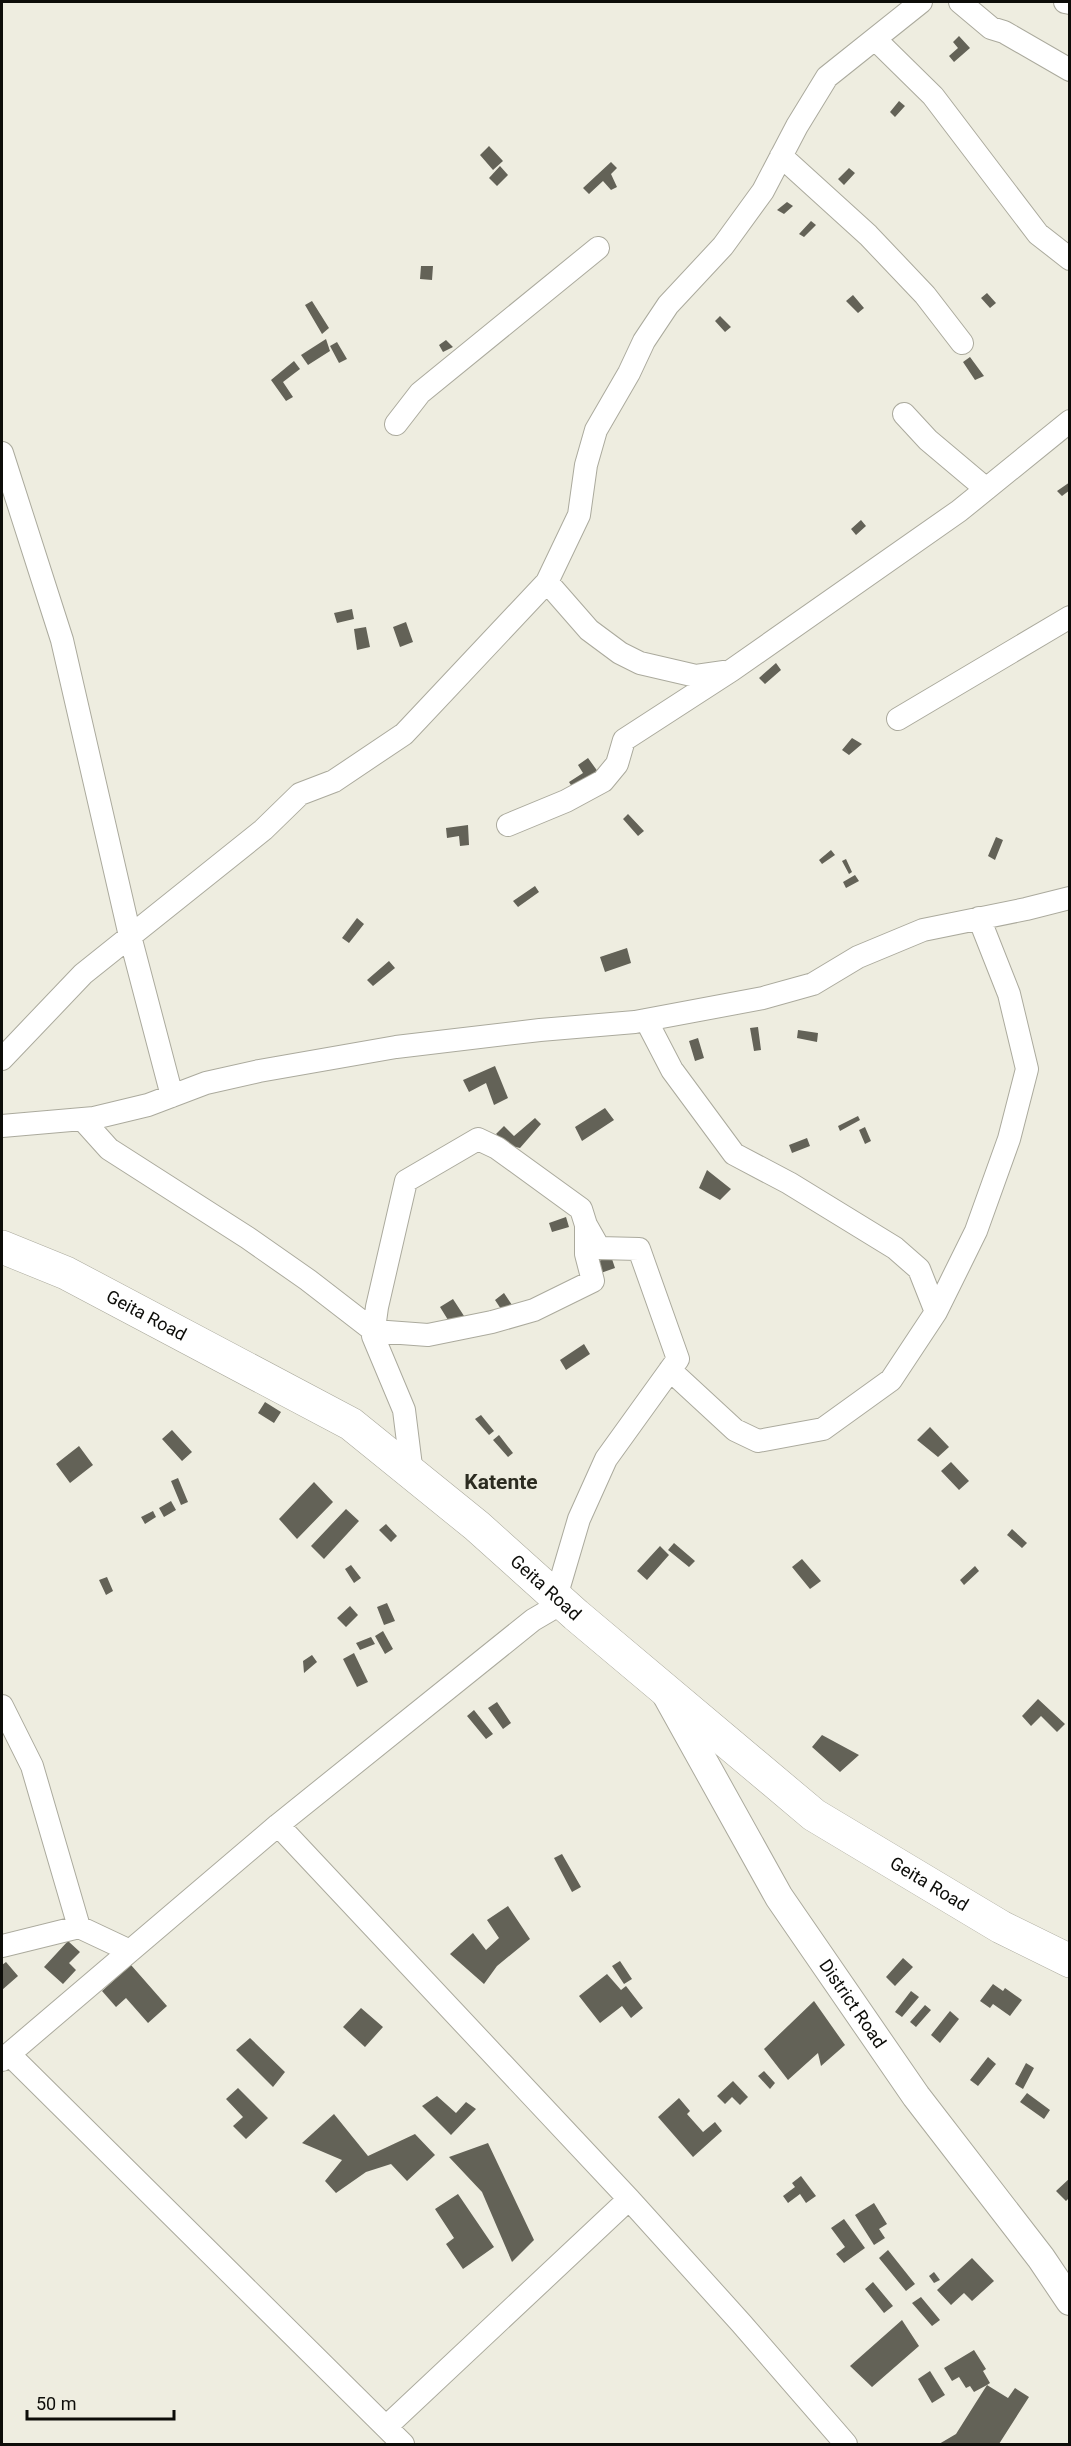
<svg xmlns="http://www.w3.org/2000/svg" width="1071" height="2446" viewBox="0 0 1071 2446" font-family="Roboto,sans-serif">
	<style>
		.building { fill: #636257 }
		.lines { fill: none; stroke-linecap: round; stroke-linejoin: round }
		.minor-casing { stroke: #abaa9d; stroke-width: 24 }
		.tertiary-casing { stroke: #abaa9d; stroke-width: 30 }
		.secondary-casing { stroke: #abaa9d; stroke-width: 34 }
		.minor { stroke: #fff; stroke-width: 22 }
		.tertiary { stroke: #fff; stroke-width: 28 }
		.secondary { stroke: #fff; stroke-width: 33 }
		.labels { text-anchor: middle; stroke-width: 6; stroke-linejoin: round; paint-order: stroke }
		.street-label { font-size: 18px; fill: #0d0d09; stroke: #eeede0 }
		.quarter-label { font-size: 21px; font-weight: bold; fill: #2c2c21; stroke: #eeede0 }
	</style>
	<rect width="100%" height="100%" fill="#eeede0"/>
	<path class="building" d="M 959,36 L 970,48 L 954,62 L 949,56 L 958,48 L 953,42 Z
		M 899,101 L 905,106 L 895,117 L 890,112 Z
		M 489,146 L 503,161 L 493,170 L 480,155 Z
		M 611,162 L 617,168 L 611,174 L 617,187 L 611,190 L 603,181 L 589,194 L 583,188 Z
		M 500,166 L 508,175 L 497,186 L 489,178 Z
		M 849,168 L 855,173 L 844,185 L 838,179 Z
		M 787,202 L 793,206 L 784,214 L 777,210 Z
		M 811,221 L 816,225 L 804,237 L 799,234 Z
		M 421,266 L 433,266 L 432,280 L 420,279 Z
		M 987,293 L 996,303 L 990,308 L 981,298 Z
		M 853,295 L 864,308 L 858,313 L 846,301 Z
		M 312,301 L 329,328 L 322,334 L 305,305 Z
		M 720,316 L 731,327 L 725,332 L 715,321 Z
		M 326,339 L 330,351 L 308,365 L 301,355 Z
		M 446,340 L 453,347 L 443,352 L 439,345 Z
		M 337,342 L 347,359 L 339,363 L 330,346 Z
		M 970,357 L 984,376 L 975,380 L 963,362 Z
		M 294,361 L 300,369 L 283,382 L 293,397 L 286,401 L 271,380 Z
		M 1070,482 L 1070,490 L 1062,496 L 1057,491 Z
		M 861,520 L 866,526 L 856,535 L 851,529 Z
		M 352,609 L 354,619 L 337,623 L 334,613 Z
		M 406,622 L 413,642 L 400,647 L 393,627 Z
		M 366,627 L 370,647 L 357,650 L 354,629 Z
		M 776,663 L 781,670 L 765,684 L 759,678 Z
		M 852,738 L 862,744 L 849,755 L 842,750 Z
		M 588,758 L 601,776 L 576,793 L 569,782 L 583,773 L 578,765 Z
		M 628,814 L 644,831 L 638,836 L 623,819 Z
		M 468,825 L 469,845 L 460,846 L 459,836 L 447,838 L 446,828 Z
		M 996,837 L 1003,840 L 995,860 L 988,856 Z
		M 831,850 L 835,855 L 822,864 L 819,860 Z
		M 846,859 L 852,872 L 849,874 L 842,861 Z
		M 855,875 L 859,881 L 846,888 L 843,882 Z
		M 535,886 L 539,892 L 518,907 L 513,901 Z
		M 357,918 L 364,924 L 349,943 L 342,938 Z
		M 627,948 L 631,963 L 605,972 L 600,957 Z
		M 389,961 L 395,968 L 373,986 L 367,980 Z
		M 758,1027 L 761,1050 L 754,1051 L 750,1028 Z
		M 798,1030 L 818,1033 L 817,1042 L 797,1038 Z
		M 698,1038 L 704,1058 L 695,1061 L 689,1041 Z
		M 495,1066 L 508,1098 L 494,1105 L 486,1083 L 469,1092 L 463,1080 Z
		M 605,1108 L 614,1120 L 582,1141 L 575,1127 Z
		M 858,1116 L 860,1120 L 840,1131 L 838,1126 Z
		M 535,1118 L 541,1124 L 520,1148 L 507,1145 L 496,1134 L 504,1126 L 514,1136 Z
		M 865,1127 L 871,1141 L 865,1144 L 859,1130 Z
		M 807,1138 L 810,1146 L 792,1153 L 789,1145 Z
		M 707,1170 L 731,1189 L 720,1200 L 699,1188 Z
		M 566,1217 L 569,1227 L 552,1232 L 549,1223 Z
		M 611,1256 L 615,1268 L 598,1274 L 594,1263 Z
		M 504,1293 L 512,1305 L 503,1312 L 495,1300 Z
		M 453,1299 L 466,1319 L 453,1328 L 440,1307 Z
		M 584,1344 L 590,1354 L 566,1370 L 560,1360 Z
		M 265,1402 L 281,1412 L 274,1423 L 258,1413 Z
		M 481,1415 L 494,1431 L 489,1435 L 475,1419 Z
		M 930,1427 L 949,1447 L 938,1457 L 917,1440 Z
		M 172,1430 L 192,1452 L 182,1461 L 162,1439 Z
		M 499,1435 L 513,1453 L 508,1457 L 493,1440 Z
		M 79,1446 L 93,1465 L 70,1483 L 56,1464 Z
		M 951,1462 L 969,1481 L 959,1490 L 941,1471 Z
		M 178,1478 L 188,1502 L 181,1505 L 171,1481 Z
		M 314,1482 L 333,1502 L 297,1539 L 279,1519 Z
		M 171,1501 L 176,1510 L 164,1517 L 159,1508 Z
		M 346,1509 L 359,1521 L 324,1559 L 311,1546 Z
		M 153,1511 L 156,1517 L 145,1524 L 141,1517 Z
		M 386,1524 L 397,1536 L 391,1542 L 379,1530 Z
		M 1012,1529 L 1027,1543 L 1022,1548 L 1007,1535 Z
		M 674,1543 L 695,1561 L 689,1567 L 668,1550 Z
		M 660,1546 L 669,1555 L 647,1580 L 637,1571 Z
		M 802,1559 L 821,1581 L 810,1589 L 792,1567 Z
		M 351,1565 L 361,1578 L 354,1583 L 345,1569 Z
		M 975,1566 L 979,1571 L 964,1585 L 960,1580 Z
		M 107,1577 L 113,1591 L 106,1595 L 99,1580 Z
		M 387,1603 L 395,1621 L 384,1625 L 377,1607 Z
		M 350,1606 L 358,1615 L 346,1627 L 337,1618 Z
		M 383,1631 L 393,1649 L 385,1654 L 375,1636 Z
		M 371,1637 L 375,1644 L 360,1650 L 356,1643 Z
		M 354,1653 L 368,1682 L 357,1687 L 343,1659 Z
		M 312,1655 L 317,1662 L 304,1673 L 303,1661 Z
		M 1038,1699 L 1065,1724 L 1057,1732 L 1041,1716 L 1031,1726 L 1022,1716 Z
		M 497,1702 L 511,1723 L 503,1729 L 488,1708 Z
		M 474,1710 L 493,1734 L 486,1739 L 467,1716 Z
		M 822,1735 L 859,1755 L 840,1772 L 812,1747 Z
		M 562,1854 L 581,1887 L 572,1892 L 554,1858 Z
		M 508,1906 L 530,1939 L 497,1966 L 484,1984 L 450,1954 L 473,1933 L 486,1950 L 499,1938 L 487,1920 Z
		M 68,1941 L 80,1952 L 69,1963 L 76,1970 L 63,1984 L 44,1967 Z
		M 903,1958 L 913,1967 L 895,1986 L 886,1977 Z
		M 620,1961 L 632,1979 L 624,1984 L 612,1966 Z
		M 6,1962 L 18,1976 L 2,1990 L 2,1965 Z
		M 131,1965 L 167,2006 L 148,2023 L 126,1998 L 116,2007 L 102,1991 Z
		M 607,1974 L 621,1990 L 626,1986 L 643,2008 L 631,2018 L 622,2006 L 600,2023 L 579,1996 Z
		M 993,1984 L 1003,1991 L 1005,1988 L 1022,2000 L 1010,2016 L 993,2004 L 990,2008 L 980,2001 Z
		M 911,1991 L 919,1997 L 902,2017 L 895,2012 Z
		M 814,2001 L 845,2045 L 821,2066 L 818,2053 L 788,2080 L 764,2049 Z
		M 925,2005 L 931,2010 L 916,2027 L 910,2022 Z
		M 361,2008 L 383,2027 L 365,2047 L 343,2027 Z
		M 950,2011 L 959,2019 L 940,2043 L 931,2035 Z
		M 250,2038 L 285,2072 L 273,2087 L 236,2050 Z
		M 988,2057 L 996,2064 L 978,2086 L 970,2080 Z
		M 1026,2063 L 1034,2068 L 1023,2089 L 1015,2084 Z
		M 764,2071 L 775,2083 L 770,2089 L 758,2076 Z
		M 733,2081 L 748,2097 L 740,2105 L 732,2097 L 725,2104 L 717,2096 Z
		M 238,2088 L 268,2118 L 246,2139 L 233,2126 L 243,2117 L 226,2099 Z
		M 1027,2093 L 1050,2110 L 1044,2119 L 1020,2102 Z
		M 437,2096 L 456,2113 L 466,2102 L 476,2109 L 451,2135 L 422,2106 Z
		M 679,2098 L 690,2111 L 687,2114 L 703,2132 L 715,2122 L 722,2131 L 693,2157 L 658,2117 Z
		M 334,2114 L 368,2156 L 415,2134 L 435,2155 L 407,2181 L 391,2164 L 366,2172 L 336,2193 L 325,2181 L 342,2160 L 302,2143 Z
		M 488,2143 L 534,2240 L 512,2262 L 482,2192 L 449,2157 Z
		M 801,2176 L 816,2196 L 806,2203 L 800,2194 L 788,2203 L 783,2196 L 795,2187 L 792,2183 Z
		M 1070,2178 L 1070,2197 L 1066,2201 L 1056,2191 Z
		M 458,2194 L 494,2247 L 463,2269 L 446,2244 L 454,2238 L 435,2209 Z
		M 874,2203 L 887,2224 L 879,2229 L 885,2238 L 874,2245 L 855,2215 Z
		M 844,2219 L 865,2248 L 844,2263 L 836,2254 L 845,2247 L 831,2228 Z
		M 888,2250 L 915,2284 L 906,2291 L 879,2258 Z
		M 972,2258 L 994,2281 L 972,2301 L 964,2293 L 951,2305 L 937,2290 Z
		M 934,2272 L 940,2280 L 934,2283 L 929,2276 Z
		M 873,2282 L 893,2306 L 884,2313 L 865,2289 Z
		M 921,2297 L 940,2320 L 932,2326 L 912,2303 Z
		M 902,2320 L 919,2346 L 872,2387 L 850,2366 Z
		M 974,2350 L 986,2369 L 983,2371 L 990,2383 L 987,2385 L 1008,2398 L 1015,2388 L 1029,2397 L 999,2444 L 939,2444 L 956,2434 L 987,2385 L 974,2392 L 970,2386 L 966,2388 L 959,2377 L 952,2381 L 944,2368 Z
		M 930,2371 L 945,2395 L 932,2403 L 918,2379 Z"/>
	<g class="lines">
		<defs>
			<path id="minor" d="M 960,2 L 991,28 L 1004,32 L 1070,70
				M 1065,2 L 1070,3
				M 875,39 L 933,96 L 1038,234 L 1070,259
				M 781,156 L 868,235 L 925,295 L 962,343
				M 904,414 L 928,440 L 985,488
				M 396,424 L 420,393 L 598,248
				M 2,453 L 62,640 L 130,936 L 172,1096
				M 547,582 L 589,630 L 620,653 L 640,663 L 696,676 L 724,672
				M 898,719 L 1070,617
				M 508,825 L 566,801 L 603,781 L 617,764 L 624,740 L 732,670 L 959,511 L 1070,421
				M 646,1020 L 672,1070 L 734,1154 L 789,1183 L 895,1248 L 919,1269 L 936,1312
				M 2,1059 L 83,974 L 263,830 L 300,794 L 334,781 L 404,734 L 547,582 L 579,515 L 586,465 L 596,430 L 629,373 L 644,341 L 668,305 L 723,246 L 763,191 L 797,126 L 827,77 L 921,2
				M 82,1119 L 109,1149 L 248,1238 L 308,1280 L 374,1331 L 428,1335 L 492,1322 L 534,1310 L 593,1281 L 586,1254 L 586,1227
				M 2,1126 L 94,1118 L 148,1105 L 206,1083 L 259,1071 L 396,1047 L 540,1030 L 635,1022 L 763,998 L 813,984 L 858,957 L 923,930 L 1026,909 L 1070,898
				M 670,1370 L 735,1430 L 758,1441 L 823,1429 L 891,1380 L 936,1312 L 976,1231 L 1009,1139 L 1027,1069 L 1009,994 L 979,918
				M 412,1474 L 404,1410 L 373,1336 L 377,1307 L 406,1181 L 478,1139 L 497,1148 L 581,1209 L 586,1225 L 599,1248 L 639,1249 L 678,1359 L 606,1459 L 579,1519 L 556,1597
				M 2,1706 L 32,1766 L 79,1927 L 130,1951
				M 278,1825 L 629,2199 L 741,2323 L 846,2444
				M 2,1946 L 79,1927
				M 9,2054 L 403,2444
				M 2,2060 L 278,1825 L 533,1620 L 562,1603
				M 386,2427 L 629,2199"/>
			<g id="tertiary">
				<path id="s1" d="M 666,1694 L 779,1897 L 916,2096 L 1041,2258 L 1070,2301"/>
			</g>
			<g id="secondary">
				<path id="s2" d="M 2,1247 L 66,1273 L 351,1424 L 477,1526 L 576,1615 L 814,1815 L 1001,1927 L 1070,1961"/>
			</g>
		</defs>
		<use href="#minor" class="minor-casing"/>
		<use href="#tertiary" class="tertiary-casing"/>
		<use href="#secondary" class="secondary-casing"/>
		<use href="#minor" class="minor"/>
		<use href="#tertiary" class="tertiary"/>
		<use href="#secondary" class="secondary"/>
	</g>
	<g class="labels">
		<g class="street-label">
			<text dy="6" stroke="none"><textPath href="#s2" startOffset="160">Geita Road</textPath></text>
			<text dy="6" stroke="none"><textPath href="#s2" startOffset="646">Geita Road</textPath></text>
			<text dy="6" stroke="none"><textPath href="#s2" startOffset="1132">Geita Road</textPath></text>
			<text dy="6" stroke="none"><textPath href="#s1" startOffset="362">District Road</textPath></text>
		</g>
		<g class="quarter-label">
			<text x="501" y="1489">Katente</text>
		</g>
	</g>
	<rect width="1071" height="2446" fill="none" stroke="#0d0d09" stroke-width="6"/>
	<path d="M27 2410v9h147v-9" fill="none" stroke="#0d0d09" stroke-width="3"/>
	<text x="36" y="2410" font-size="18" fill="#0d0d09" stroke="#eeede0" stroke-width="4.5" paint-order="stroke">50 m</text>
</svg>
